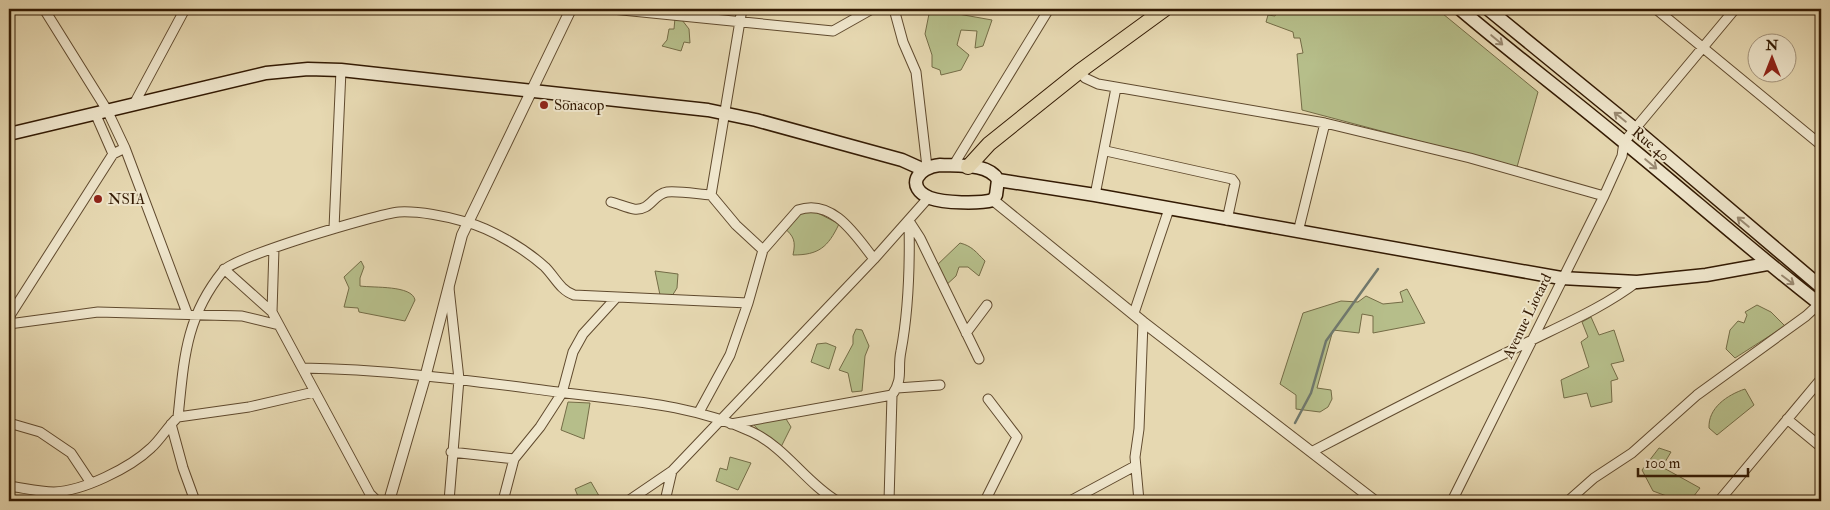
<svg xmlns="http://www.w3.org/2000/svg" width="1830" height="510" viewBox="0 0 1830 510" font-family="'IM FELL Double Pica',serif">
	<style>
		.green { fill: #b6be8a; stroke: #746c46 }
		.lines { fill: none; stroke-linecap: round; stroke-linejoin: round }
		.stream { stroke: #70796e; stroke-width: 2.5 }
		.minor-casing { stroke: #604a2e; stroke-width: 11 }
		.tertiary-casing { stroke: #604a2e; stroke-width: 12 }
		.secondary-casing { stroke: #331a03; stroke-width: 15 }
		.primary-casing { stroke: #331a03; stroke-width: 16 }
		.minor { stroke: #efe6cc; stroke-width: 9 }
		.tertiary { stroke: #efe6cc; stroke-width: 10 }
		.secondary { stroke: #efe6cc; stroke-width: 12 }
		.primary { stroke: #e6d8b1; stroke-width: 14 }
		.oneway { stroke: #9a8a72 }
		.poi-dot { fill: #8f2418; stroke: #efe6cc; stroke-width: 2 }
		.labels { text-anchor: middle; stroke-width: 4; stroke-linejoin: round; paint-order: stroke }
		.poi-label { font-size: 15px; fill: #331a03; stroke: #efe6cc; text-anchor: start }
		.street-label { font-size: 15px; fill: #331a03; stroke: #efe6cc }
	</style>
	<rect width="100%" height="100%" fill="#e6d8b1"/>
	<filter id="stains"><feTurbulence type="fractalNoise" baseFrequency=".004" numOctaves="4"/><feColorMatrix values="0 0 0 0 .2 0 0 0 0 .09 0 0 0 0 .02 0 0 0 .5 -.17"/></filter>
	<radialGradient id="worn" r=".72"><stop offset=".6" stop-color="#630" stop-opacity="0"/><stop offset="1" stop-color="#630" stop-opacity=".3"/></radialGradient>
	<path class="green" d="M 930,9 L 992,20 L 983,46 L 975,48 L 977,31 L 961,30 L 957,45 L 969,55 L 961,70 L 941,75 L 940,70 L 932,67 L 932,55 L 925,34 Z
		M 1278,9 L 1437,9 L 1538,92 L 1517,167 L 1302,110 L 1297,54 L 1303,53 L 1300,38 L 1294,38 L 1293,32 L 1266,22 L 1268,15 L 1275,16 Z
		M 675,18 L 682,20 L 689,29 L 690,43 L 684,42 L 681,51 L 662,46 L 667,40 L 669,29 L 674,29 Z
		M 798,210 L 816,212 L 839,224 C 828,247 819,255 793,255 C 796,241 794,236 783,227 Z
		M 960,243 C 972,246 976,252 985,261 L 979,276 L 968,267 L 959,267 L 956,276 L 944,287 L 934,268 Z
		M 361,261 L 364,267 L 360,278 L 360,286 C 374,288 412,285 415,300 L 405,321 L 359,312 L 358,308 L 344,307 L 349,288 L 344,277 Z
		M 655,271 L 678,274 L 677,288 L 672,296 L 660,295 Z
		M 1407,289 L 1425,323 L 1373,333 L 1373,316 L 1362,314 L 1359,333 L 1333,330 L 1317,388 L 1331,390 L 1332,399 L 1328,407 L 1320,412 L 1296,409 L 1296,395 L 1280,384 L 1303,313 L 1341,301 L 1358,302 L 1366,296 L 1383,304 L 1403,302 L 1400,292 Z
		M 1757,305 L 1771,312 L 1785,326 L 1735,358 L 1726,349 L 1730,330 L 1738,321 L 1744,323 L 1747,315 L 1745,312 Z
		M 1591,317 L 1599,335 L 1614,330 L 1624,361 L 1611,364 L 1618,379 L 1611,381 L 1612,402 L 1591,407 L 1587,393 L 1564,398 L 1561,380 L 1589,367 L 1581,342 L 1588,337 L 1582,322 Z
		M 856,329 L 862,330 L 869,346 L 865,356 L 862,391 L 852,392 L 848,373 L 839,370 L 853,344 L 853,336 Z
		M 826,343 L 836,347 L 829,369 L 811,362 L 817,344 Z
		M 1745,389 L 1754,405 L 1717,435 L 1709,428 C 1708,408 1727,395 1745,389 Z
		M 568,402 L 590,403 L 584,439 L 561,430 Z
		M 783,414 L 791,427 L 779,451 L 750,421 Z
		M 1659,448 L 1671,452 L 1662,467 L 1700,488 L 1690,501 L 1680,501 L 1653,491 L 1642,470 Z
		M 730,457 L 751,463 L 738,490 L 716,481 L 720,468 L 727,470 Z
		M 591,482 L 602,501 L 584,501 L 579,499 L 575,489 Z"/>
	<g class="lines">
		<path class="stream" d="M 1295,423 L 1311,393 L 1326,341 L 1378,269"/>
		<defs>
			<path id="minor" d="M 44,9 L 107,110 L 125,148 L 187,313
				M 612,9 L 833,31 L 872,9
				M 894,9 L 903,42 L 916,72 L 927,167
				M 1656,9 L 1821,145
				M 1820,9 L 1821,10
				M 1080,71 L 1085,78 L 1098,84 L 1325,123 L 1470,158 L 1604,196
				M 134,104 L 185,9
				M 95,113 L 113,154
				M 1106,151 L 1232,179 L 1235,183 L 1227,220
				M 953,166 L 1049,9
				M 711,195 L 742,9
				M 1095,195 L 1116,88
				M 611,202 C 619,204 627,208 634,209 C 651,211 653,194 667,192 C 681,191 697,194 711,195 L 736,225 L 763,250
				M 909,221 L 920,238 L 979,359
				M 334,228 L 341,70
				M 1298,232 L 1325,123
				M 224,269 L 272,312 L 370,494 L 377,501
				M 272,312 L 274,248
				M 1134,313 L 1169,209
				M 9,317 L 113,154 L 125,148
				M 9,324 L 98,312 L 242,316 L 279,325
				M 966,333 L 987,305
				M 302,368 C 388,369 472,381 558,392 C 625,401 689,403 752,432 C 786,448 806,483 837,501
				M 897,388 L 940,385
				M 699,412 L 730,355 L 748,303 L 763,250 L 798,210 C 833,198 856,236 874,259
				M 178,417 C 184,360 185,318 223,271 C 233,257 377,214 399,212 C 419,211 446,216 466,222 C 492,229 525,249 545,267 C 555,277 560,290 574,295 L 748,303
				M 1787,419 L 1821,447
				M 9,423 L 40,432 L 71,453 L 91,483
				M 171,424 L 183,468 L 195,501
				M 731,424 L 892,395
				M 1313,451 C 1378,417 1444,383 1510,351 C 1552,329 1599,311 1637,282
				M 451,452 L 514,459
				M 9,486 C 24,488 39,492 54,492 C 83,491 130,468 151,448 C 161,439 168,426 178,417 L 249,407 L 314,392
				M 449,501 L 459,379 L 449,288
				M 503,501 L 514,459 L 540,427 L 562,393 L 573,352 L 583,334 L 615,299
				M 628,501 L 672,471 L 874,259 L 929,197
				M 665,501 L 672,471
				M 889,501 L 892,395 C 904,378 897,369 901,351 C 909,308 910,264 909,221
				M 985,501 L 1017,437 L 988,399
				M 1070,501 L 1135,466
				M 1139,501 L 1135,457 L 1139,429 L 1143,322
				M 1452,501 L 1604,196 L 1622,156 L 1624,142 L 1735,9
				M 1568,501 L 1594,478 L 1632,453 L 1697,395 L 1806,316 L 1819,304
				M 1719,501 L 1821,379"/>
			<path id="tertiary" d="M 993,200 L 1143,322 L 1375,501
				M 389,501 L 426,374 L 462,235 L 571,9"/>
			<path id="secondary" d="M 1460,9 C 1514,55 1570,97 1625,143 C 1691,197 1754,253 1821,305
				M 1488,9 L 1635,129 L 1821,287
				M 9,134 L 266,73 L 308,69 L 341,70 L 708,110 L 756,120 L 902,160 L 922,169
				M 940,165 C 958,166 989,163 998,180 L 996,195 L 993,200 C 979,204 944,203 930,198 C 905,187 917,167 940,165 Z
				M 998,180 L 1095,195 L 1561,278 L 1637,282 L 1706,275 L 1767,264"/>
			<path id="primary" d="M 968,167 L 989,144 L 1080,71 L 1165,9"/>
		</defs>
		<use href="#minor" class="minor-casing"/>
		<use href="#tertiary" class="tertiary-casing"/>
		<use href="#secondary" class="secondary-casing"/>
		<use href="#primary" class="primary-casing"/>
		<use href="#minor" class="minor"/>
		<use href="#tertiary" class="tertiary"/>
		<use href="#secondary" class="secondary"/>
		<use href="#primary" class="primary"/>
	</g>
	<defs><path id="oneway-shaft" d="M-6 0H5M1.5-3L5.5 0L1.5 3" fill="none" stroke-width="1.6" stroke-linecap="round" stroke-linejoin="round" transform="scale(1.25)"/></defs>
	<g class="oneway">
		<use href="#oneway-shaft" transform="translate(1497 40) rotate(40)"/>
		<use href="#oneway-shaft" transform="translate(1620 117) rotate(-141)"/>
		<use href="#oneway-shaft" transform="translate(1651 164) rotate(40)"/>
		<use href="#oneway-shaft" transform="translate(1743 222) rotate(-140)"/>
		<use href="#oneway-shaft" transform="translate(1788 280) rotate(37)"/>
	</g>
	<g class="poi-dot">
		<circle cx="544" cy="105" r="5"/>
		<circle cx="98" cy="199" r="5"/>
	</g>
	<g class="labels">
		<g class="poi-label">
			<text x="554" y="110">Sonacop</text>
			<text x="108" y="204">NSIA</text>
		</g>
		<g class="street-label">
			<text transform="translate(1651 144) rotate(40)" y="5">Rue 40</text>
			<text transform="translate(1527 316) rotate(-64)" y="5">Avenue Liotard</text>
		</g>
	</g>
	<rect width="1830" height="510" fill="none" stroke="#e6d8b1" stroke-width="30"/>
	<rect x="10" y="10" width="1810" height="490" fill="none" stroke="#331a03" stroke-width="2.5"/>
	<rect x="15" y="15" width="1800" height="480" fill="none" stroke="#331a03"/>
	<g transform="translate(1772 58)"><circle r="24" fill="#efe6cc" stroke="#a4947c"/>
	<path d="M0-4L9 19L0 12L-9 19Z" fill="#8f2418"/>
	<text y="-8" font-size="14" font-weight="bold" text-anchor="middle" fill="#331a03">N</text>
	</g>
	<path d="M1638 468v8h110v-8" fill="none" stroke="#331a03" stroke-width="2.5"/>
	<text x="1645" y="468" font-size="15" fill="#331a03" stroke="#efe6cc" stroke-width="4" paint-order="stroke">100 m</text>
	<rect width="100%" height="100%" filter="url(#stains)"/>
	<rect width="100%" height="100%" fill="url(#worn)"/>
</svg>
